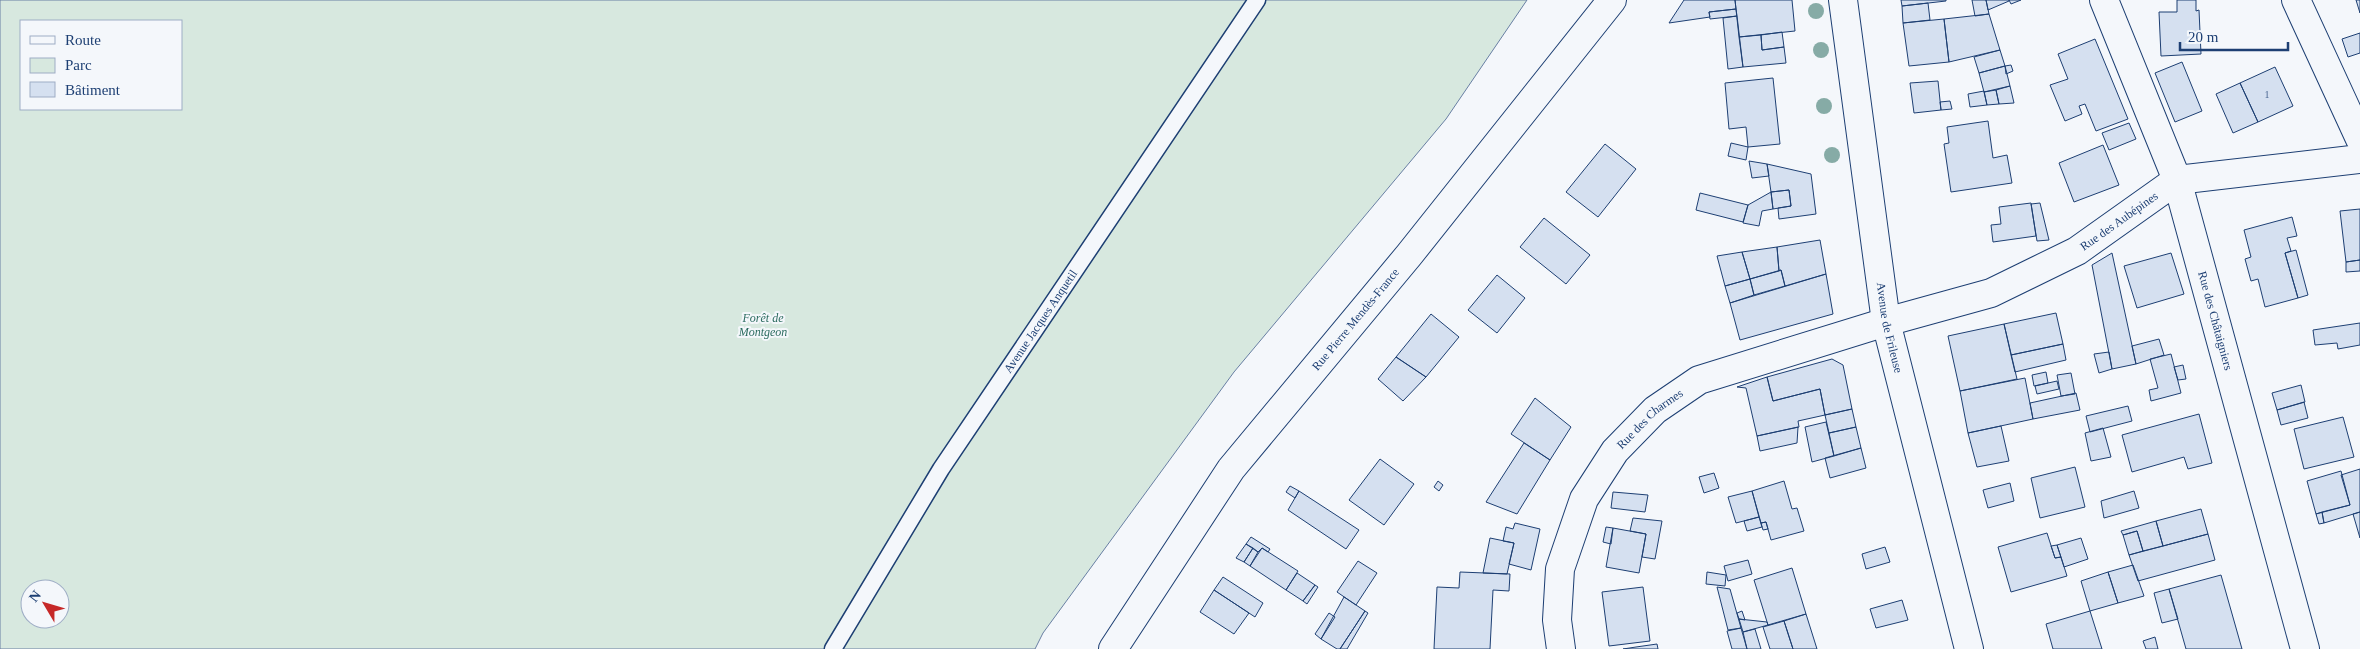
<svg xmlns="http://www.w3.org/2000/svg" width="2360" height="649" viewBox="0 0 2360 649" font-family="Georgia,serif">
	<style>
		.green { fill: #d7e8df; stroke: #687fa3; fill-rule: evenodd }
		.building { fill: #d5e0f0; stroke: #1d3f73 }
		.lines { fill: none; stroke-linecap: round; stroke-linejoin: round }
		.lane-casing { stroke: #1d3f73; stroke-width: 19 }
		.street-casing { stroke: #1d3f73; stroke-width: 30 }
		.secondary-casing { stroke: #1d3f73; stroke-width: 30 }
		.lane { stroke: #f4f7fb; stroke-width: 16 }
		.street { stroke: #f4f7fb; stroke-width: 28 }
		.secondary { stroke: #f4f7fb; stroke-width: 28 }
		.tree { fill: #86aba6 }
		.labels { text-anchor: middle; stroke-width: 4; stroke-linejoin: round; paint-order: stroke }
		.number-label { font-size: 10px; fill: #4b6792 }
		.street-label { font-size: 12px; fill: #1d3f73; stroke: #f4f7fb }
		.park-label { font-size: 12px; font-style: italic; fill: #2c6c60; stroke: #f4f7fb }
	</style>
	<rect width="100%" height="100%" fill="#f4f7fb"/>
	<path class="green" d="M 0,0 L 1527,0 L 1446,119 L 1234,372 L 1043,633 L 1035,649 L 0,649 ZM 21,21 L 181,21 L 181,109 L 21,109 ZM 30,589 L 60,589 L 60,619 L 30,619 Z"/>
	<path class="building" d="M 1684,0 L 1735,0 L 1736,9 L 1709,12 L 1710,17 L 1669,23 Z
		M 1735,0 L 1792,0 L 1795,31 L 1739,37 Z
		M 1901,0 L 1946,0 L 1946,1 L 1902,6 Z
		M 1972,0 L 1986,0 L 1989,14 L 1975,16 Z
		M 1986,0 L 2009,0 L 2009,1 L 1988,10 Z
		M 2009,0 L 2021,0 L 2011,4 Z
		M 2177,0 L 2196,0 L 2196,11 L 2199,10 L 2201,54 L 2161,56 L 2159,12 L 2177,12 Z
		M 2356,0 L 2360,0 L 2360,13 Z
		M 1928,3 L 1930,20 L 1903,23 L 1902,6 Z
		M 1736,9 L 1737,16 L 1710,19 L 1709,12 Z
		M 1989,14 L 2000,50 L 1949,62 L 1944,19 Z
		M 1737,16 L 1743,67 L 1728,69 L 1723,18 Z
		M 1944,19 L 1949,62 L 1909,66 L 1903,23 Z
		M 1782,32 L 1784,47 L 1762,50 L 1761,35 Z
		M 2360,33 L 2360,53 L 2348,57 L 2342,39 Z
		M 1761,35 L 1762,50 L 1784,47 L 1786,63 L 1743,67 L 1739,37 Z
		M 2095,39 L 2128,119 L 2096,131 L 2085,104 L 2079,106 L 2082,114 L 2065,121 L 2050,85 L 2068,79 L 2058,54 Z
		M 2000,50 L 2005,66 L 1979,73 L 1974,57 Z
		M 2182,62 L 2202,111 L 2175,122 L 2155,73 Z
		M 2011,65 L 2013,71 L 2006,74 L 2005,66 Z
		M 2005,66 L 2010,86 L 1984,92 L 1979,73 Z
		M 2275,67 L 2293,106 L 2258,122 L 2240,83 Z
		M 1773,78 L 1780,144 L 1748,147 L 1746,127 L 1729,129 L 1725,83 Z
		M 1938,81 L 1941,110 L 1914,113 L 1910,83 Z
		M 2240,83 L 2258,122 L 2233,133 L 2216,94 Z
		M 2010,86 L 2014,103 L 1999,104 L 1996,90 Z
		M 1996,90 L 1999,104 L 1987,105 L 1984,92 Z
		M 1984,91 L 1987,105 L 1970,107 L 1968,94 Z
		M 1950,101 L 1952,109 L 1941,110 L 1940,102 Z
		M 1988,121 L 1993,158 L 2007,155 L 2012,183 L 1951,192 L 1944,144 L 1949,143 L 1947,127 Z
		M 2129,123 L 2136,139 L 2109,150 L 2102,133 Z
		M 1731,143 L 1748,147 L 1746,160 L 1728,156 Z
		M 1605,144 L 1636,169 L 1598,217 L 1566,192 Z
		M 2103,145 L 2119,185 L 2074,202 L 2059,163 Z
		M 1749,161 L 1767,164 L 1769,176 L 1752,178 Z
		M 1767,164 L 1811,174 L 1816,214 L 1779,219 L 1778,208 L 1791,206 L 1789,190 L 1771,192 Z
		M 1789,190 L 1791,206 L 1773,209 L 1771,192 Z
		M 1771,192 L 1773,209 L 1762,211 L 1759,226 L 1743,223 L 1748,205 Z
		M 1700,193 L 1748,205 L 1743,222 L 1696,210 Z
		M 2031,203 L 2036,236 L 1993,242 L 1991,225 L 2001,224 L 1999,207 Z
		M 2040,203 L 2049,240 L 2037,241 L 2031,204 Z
		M 2360,209 L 2360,260 L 2346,262 L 2340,211 Z
		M 2292,217 L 2297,236 L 2287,238 L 2291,251 L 2285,253 L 2298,298 L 2265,307 L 2258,279 L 2251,281 L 2245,259 L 2251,257 L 2244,230 Z
		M 1544,218 L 1590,255 L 1566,284 L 1520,247 Z
		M 1820,240 L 1826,274 L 1785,286 L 1781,270 L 1779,271 L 1777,247 Z
		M 1777,247 L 1779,271 L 1750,279 L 1742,252 Z
		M 2296,250 L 2308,295 L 2298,298 L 2285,253 Z
		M 1742,252 L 1750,279 L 1725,286 L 1717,256 Z
		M 2112,253 L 2136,364 L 2112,369 L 2092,265 Z
		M 2171,253 L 2184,294 L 2137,308 L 2124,266 Z
		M 2360,260 L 2360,271 L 2346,272 L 2346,262 Z
		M 1781,270 L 1785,286 L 1754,295 L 1750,279 Z
		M 1826,274 L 1833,314 L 1740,340 L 1730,303 Z
		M 1497,275 L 1525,298 L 1497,333 L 1468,310 Z
		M 1750,279 L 1754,295 L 1730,303 L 1725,286 Z
		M 2056,313 L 2063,344 L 2011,355 L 2004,324 Z
		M 1431,314 L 1459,337 L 1426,377 L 1396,357 Z
		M 2360,323 L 2360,345 L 2338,349 L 2337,343 L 2315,345 L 2313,330 Z
		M 2004,324 L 2017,379 L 1960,391 L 1948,336 Z
		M 2159,339 L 2164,355 L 2136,364 L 2132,346 Z
		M 2063,344 L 2066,360 L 2015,372 L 2011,355 Z
		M 2109,352 L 2112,369 L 2099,373 L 2094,354 Z
		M 2171,354 L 2181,393 L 2151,401 L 2149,390 L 2158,388 L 2150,359 Z
		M 1396,357 L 1426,377 L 1403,401 L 1378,379 Z
		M 1832,359 L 1843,365 L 1852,409 L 1825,415 L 1820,389 L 1773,401 L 1767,377 Z
		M 2183,365 L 2186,379 L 2178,380 L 2174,367 Z
		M 2046,372 L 2048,383 L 2034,386 L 2032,375 Z
		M 2071,373 L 2075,394 L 2061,396 L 2057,375 Z
		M 1767,377 L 1773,401 L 1820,389 L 1825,415 L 1798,421 L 1799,427 L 1757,436 L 1746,388 L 1737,387 Z
		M 2025,378 L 2033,419 L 1968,433 L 1960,391 Z
		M 2057,381 L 2059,389 L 2037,394 L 2035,386 Z
		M 2301,385 L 2305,402 L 2277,410 L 2272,393 Z
		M 2076,393 L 2080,410 L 2033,419 L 2030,403 Z
		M 1535,398 L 1571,427 L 1550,460 L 1511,434 Z
		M 2304,402 L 2308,418 L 2281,425 L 2277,410 Z
		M 2128,406 L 2132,421 L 2090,432 L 2086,416 Z
		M 1852,409 L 1856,427 L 1829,433 L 1825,415 Z
		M 2199,414 L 2212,463 L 2188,469 L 2184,457 L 2132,472 L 2122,435 Z
		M 2343,417 L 2354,457 L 2304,469 L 2294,429 Z
		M 1826,422 L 1834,456 L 1812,462 L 1805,427 Z
		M 2001,426 L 2009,461 L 1977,467 L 1968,433 Z
		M 1798,427 L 1797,443 L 1760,451 L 1757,436 Z
		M 1856,427 L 1861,448 L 1834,456 L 1829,433 Z
		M 2103,428 L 2111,457 L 2091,461 L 2085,433 Z
		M 1524,443 L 1550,460 L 1517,514 L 1486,502 Z
		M 1861,448 L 1866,468 L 1830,478 L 1825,458 Z
		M 1380,459 L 1414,484 L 1384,525 L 1349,500 Z
		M 2075,467 L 2085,507 L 2040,518 L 2031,478 Z
		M 2360,469 L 2360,512 L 2324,523 L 2322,512 L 2350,505 L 2341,475 Z
		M 2341,471 L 2350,505 L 2316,514 L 2307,481 Z
		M 1714,473 L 1719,488 L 1704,493 L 1699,477 Z
		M 1438,481 L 1443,485 L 1439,491 L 1434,487 Z
		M 1784,481 L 1792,509 L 1797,508 L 1804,531 L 1771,540 L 1766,522 L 1761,523 L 1752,491 Z
		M 2010,483 L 2014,501 L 1988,508 L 1983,490 Z
		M 1290,486 L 1299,491 L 1295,498 L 1286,492 Z
		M 1299,491 L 1359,530 L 1346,549 L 1288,510 Z
		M 1752,491 L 1759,517 L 1736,523 L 1728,497 Z
		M 2134,491 L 2139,508 L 2104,518 L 2101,501 Z
		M 1613,492 L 1648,495 L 1645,512 L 1611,508 Z
		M 2201,509 L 2208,534 L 2163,546 L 2156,521 Z
		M 2322,512 L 2324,523 L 2319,524 L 2316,514 Z
		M 2360,512 L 2360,538 L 2353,514 Z
		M 1759,517 L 1762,527 L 1747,531 L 1744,521 Z
		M 1633,518 L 1662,521 L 1655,559 L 1642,557 L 1646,534 L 1630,531 Z
		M 2156,521 L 2163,546 L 2143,551 L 2137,531 L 2123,535 L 2121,531 Z
		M 1766,522 L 1768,529 L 1763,530 L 1761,523 Z
		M 1515,523 L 1540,529 L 1531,570 L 1509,564 L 1514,543 L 1503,541 L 1506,527 L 1513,529 Z
		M 1606,527 L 1613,528 L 1611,544 L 1603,542 Z
		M 1613,528 L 1646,534 L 1639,573 L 1606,567 Z
		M 2137,531 L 2143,551 L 2129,555 L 2123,535 Z
		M 2047,533 L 2055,558 L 2061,557 L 2067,576 L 2011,592 L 1998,547 Z
		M 2208,534 L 2215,560 L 2138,581 L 2129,555 Z
		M 1251,537 L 1270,549 L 1268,552 L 1262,548 L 1258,552 L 1246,544 Z
		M 1490,538 L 1514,543 L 1507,574 L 1483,573 Z
		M 2081,538 L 2088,559 L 2064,567 L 2057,545 Z
		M 1246,544 L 1253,548 L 1244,562 L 1236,558 Z
		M 2057,545 L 2061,557 L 2055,558 L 2051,546 Z
		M 1885,547 L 1890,562 L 1866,569 L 1862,554 Z
		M 1253,548 L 1258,552 L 1250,566 L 1244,562 Z
		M 1262,548 L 1298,571 L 1286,590 L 1250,566 Z
		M 1748,560 L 1752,574 L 1728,581 L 1724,566 Z
		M 1358,561 L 1377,573 L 1356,605 L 1337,592 Z
		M 2133,565 L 2144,596 L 2118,603 L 2108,572 Z
		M 1792,568 L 1806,614 L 1768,625 L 1754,580 Z
		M 1460,572 L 1510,574 L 1509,591 L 1493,590 L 1490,649 L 1434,649 L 1437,587 L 1459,588 Z
		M 1707,572 L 1726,575 L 1725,586 L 1706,584 Z
		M 2108,572 L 2118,603 L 2090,611 L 2081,581 Z
		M 1297,573 L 1315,585 L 1303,601 L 1286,590 Z
		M 2221,575 L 2242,649 L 2186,649 L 2169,589 Z
		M 1223,577 L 1263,603 L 1255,617 L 1214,590 Z
		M 1315,585 L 1318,587 L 1307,604 L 1303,601 Z
		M 1643,587 L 1650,641 L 1609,646 L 1602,592 Z
		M 1717,587 L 1730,589 L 1741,628 L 1728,630 Z
		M 2169,589 L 2178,619 L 2162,623 L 2154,593 Z
		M 1214,590 L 1249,613 L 1234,634 L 1200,612 Z
		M 1344,597 L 1365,611 L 1340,649 L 1337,649 L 1321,639 Z
		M 1902,600 L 1908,620 L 1876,628 L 1870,609 Z
		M 1365,611 L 1368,613 L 1347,649 L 1340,649 Z
		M 1742,611 L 1745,620 L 1739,619 L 1737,613 Z
		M 2090,611 L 2102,649 L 2053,649 L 2046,624 Z
		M 1329,613 L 1335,617 L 1321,639 L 1315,634 Z
		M 1806,614 L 1817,649 L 1793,649 L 1784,621 Z
		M 1739,619 L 1767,622 L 1768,625 L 1743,632 Z
		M 1784,621 L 1793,649 L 1770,649 L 1763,627 Z
		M 1741,628 L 1747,649 L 1732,649 L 1727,631 Z
		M 1755,629 L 1761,649 L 1747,649 L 1743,632 Z
		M 2155,637 L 2158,649 L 2146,649 L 2143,641 Z
		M 1657,644 L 1658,649 L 1623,649 L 1636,647 Z"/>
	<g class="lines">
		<defs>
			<g id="lane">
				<path id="s1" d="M 833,649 L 941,469 L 1257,0"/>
			</g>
			<g id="street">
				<path id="s2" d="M 2104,0 L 2177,180 L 2305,649"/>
				<path d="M 2296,0 L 2360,139"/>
				<path id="s3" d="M 1561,649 L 1557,620 L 1560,569 L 1584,499 L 1615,451 L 1655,410 L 1699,380 L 1886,322 L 1991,293 L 2077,251 L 2177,180 L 2360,159"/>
			</g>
			<g id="secondary">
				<path id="s4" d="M 1843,0 L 1886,322 L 1969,649"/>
				<path id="s5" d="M 1113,649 L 1231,469 L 1409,255 L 1612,0"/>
			</g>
		</defs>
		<use href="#lane" class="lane-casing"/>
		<use href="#street" class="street-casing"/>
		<use href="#secondary" class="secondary-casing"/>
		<use href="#lane" class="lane"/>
		<use href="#street" class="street"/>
		<use href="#secondary" class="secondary"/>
	</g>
	<g class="tree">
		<circle cx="1816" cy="11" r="8"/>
		<circle cx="1821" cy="50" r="8"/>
		<circle cx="1824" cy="106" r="8"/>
		<circle cx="1832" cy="155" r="8"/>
	</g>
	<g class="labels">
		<g class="number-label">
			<text x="2267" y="98">1</text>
		</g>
		<g class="street-label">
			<text dy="4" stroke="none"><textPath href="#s3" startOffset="774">Rue des Aubépines</textPath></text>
			<text dy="4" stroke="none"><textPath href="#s5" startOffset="410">Rue Pierre Mendès-France</textPath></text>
			<text dy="4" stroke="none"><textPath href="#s2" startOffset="340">Rue des Châtaigniers</textPath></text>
			<text dy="4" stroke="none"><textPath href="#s1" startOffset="388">Avenue Jacques Anquetil</textPath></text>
			<text dy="4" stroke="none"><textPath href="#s4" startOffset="331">Avenue de Frileuse</textPath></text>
			<text dy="4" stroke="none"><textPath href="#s3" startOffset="259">Rue des Charmes</textPath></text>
		</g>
		<g class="park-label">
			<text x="763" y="322">Forêt de<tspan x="763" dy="14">Montgeon</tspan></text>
		</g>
	</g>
	<rect x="20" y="20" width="162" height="90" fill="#f4f7fb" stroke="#9eadc5"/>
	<rect x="30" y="36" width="25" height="8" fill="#f4f7fb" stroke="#9eadc5"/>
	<text x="65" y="45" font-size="15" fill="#1d3f73">Route</text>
	<rect x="30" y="58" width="25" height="15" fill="#d7e8df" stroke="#9eadc5"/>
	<text x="65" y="70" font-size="15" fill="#1d3f73">Parc</text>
	<rect x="30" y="82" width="25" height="15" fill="#d5e0f0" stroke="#9eadc5"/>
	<text x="65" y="95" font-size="15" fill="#1d3f73">Bâtiment</text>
	<g transform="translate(45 604) rotate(308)"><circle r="24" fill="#f4f7fb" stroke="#9eadc5"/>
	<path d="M0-4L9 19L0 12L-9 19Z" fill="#c62828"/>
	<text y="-8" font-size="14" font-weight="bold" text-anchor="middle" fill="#1d3f73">N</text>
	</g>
	<path d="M2180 42v8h108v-8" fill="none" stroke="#1d3f73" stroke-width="2.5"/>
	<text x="2188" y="42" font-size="15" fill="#1d3f73" stroke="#f4f7fb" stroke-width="4" paint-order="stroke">20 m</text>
</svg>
